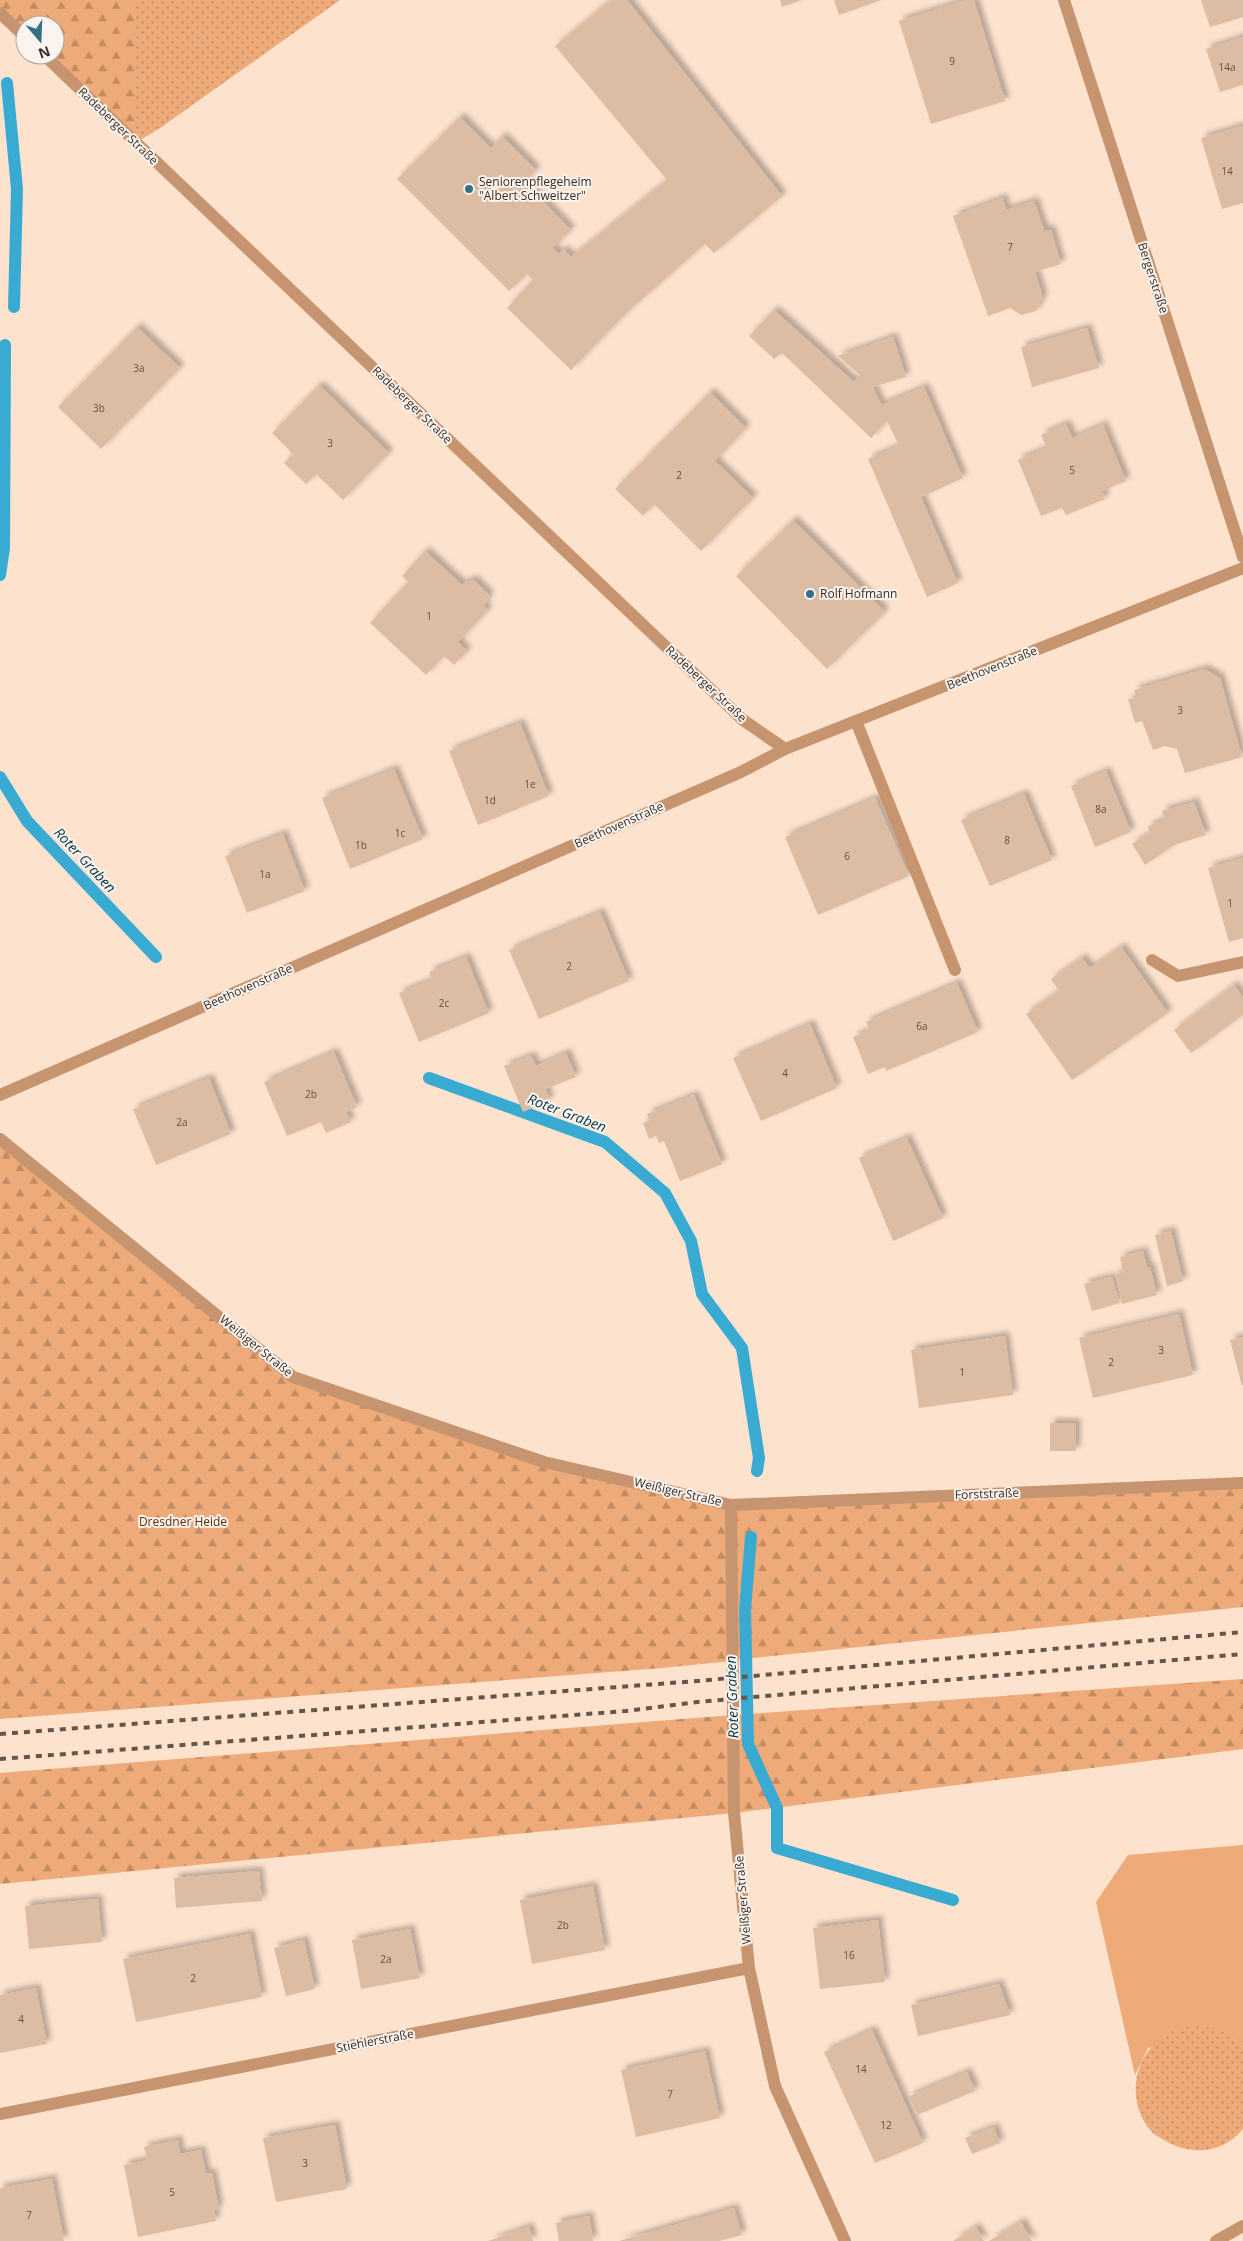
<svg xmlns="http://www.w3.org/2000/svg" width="1243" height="2241" viewBox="0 0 1243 2241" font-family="'Open Sans',sans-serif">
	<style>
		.grass { fill: #eeaa78 }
		.forest { fill: url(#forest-firs) }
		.park { fill: url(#park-dots) }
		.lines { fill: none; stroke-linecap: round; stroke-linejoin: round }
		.stream { stroke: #39abd3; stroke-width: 12 }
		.building { fill: #ddbca4; filter: url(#shadow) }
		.service { stroke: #c6946f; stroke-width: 12 }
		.minor { stroke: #c6946f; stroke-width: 12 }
		.tertiary { stroke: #c6946f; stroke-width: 12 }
		.rail { stroke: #66554a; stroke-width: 4; stroke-dasharray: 6 6; stroke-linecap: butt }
		.poi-dot { fill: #347087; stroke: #faf3ee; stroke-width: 2 }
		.labels { text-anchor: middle; stroke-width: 4; stroke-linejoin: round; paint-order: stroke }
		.number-label { font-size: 10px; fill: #614f42 }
		.street-label { font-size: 12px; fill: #382b22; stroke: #faf3ee }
		.poi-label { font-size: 12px; fill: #382b22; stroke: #faf3ee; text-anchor: start }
		.park-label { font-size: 12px; fill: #5e2f00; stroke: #faf3ee }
		.water-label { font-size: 14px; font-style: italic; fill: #003343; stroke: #faf3ee }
	</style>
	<defs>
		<pattern id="forest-firs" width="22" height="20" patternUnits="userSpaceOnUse" patternTransform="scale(1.25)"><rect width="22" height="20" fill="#eeaa78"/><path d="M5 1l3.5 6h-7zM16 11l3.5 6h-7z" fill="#c28b62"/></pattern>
		<pattern id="park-dots" width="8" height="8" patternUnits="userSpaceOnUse" patternTransform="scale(1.25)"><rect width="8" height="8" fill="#eeaa78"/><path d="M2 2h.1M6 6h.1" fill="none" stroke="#c28b62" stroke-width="1.8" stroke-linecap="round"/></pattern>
		<filter id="shadow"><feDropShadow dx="4.5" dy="-4.5" stdDeviation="2.5" flood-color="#0004"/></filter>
	</defs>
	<rect width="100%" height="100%" fill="#fde2ce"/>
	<path class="grass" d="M 1243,1845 L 1243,2047 L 1231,2035 L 1148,2048 L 1135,2075 L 1096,1902 L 1128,1855 Z"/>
	<path class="forest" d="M 0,0 L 135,0 L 135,143 L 45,55 L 55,55 L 55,25 L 25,25 L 25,36 L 0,12 Z
		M 0,1139 L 293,1377 L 544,1462 L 731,1505 L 1243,1483 L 1243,1607 L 733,1660 L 734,1715 L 1243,1679 L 1243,1749 L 734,1813 L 0,1884 L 0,1773 L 733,1715 L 732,1661 L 662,1668 L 0,1719 Z"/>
	<path class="park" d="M 135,0 L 340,0 L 160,128 L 135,143 Z
		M 1202,2025 L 1231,2035 L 1243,2047 L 1243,2129 C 1223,2154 1190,2156 1164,2140 C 1160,2137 1154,2135 1151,2131 C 1124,2099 1134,2050 1172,2031 C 1180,2027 1193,2026 1202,2025 Z"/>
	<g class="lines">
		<path class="stream" d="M 7,83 L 17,189 L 14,307
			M 0,575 L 4,548 L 5,345
			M 0,777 L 27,821 L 156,957
			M 429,1078 L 605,1142 L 665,1193 L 691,1241 L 702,1294 L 742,1348 L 759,1458 L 757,1471
			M 751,1537 L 745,1609 L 748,1744 L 777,1808 L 777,1848 L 953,1900"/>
	</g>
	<path class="building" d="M 611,0 L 627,0 L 782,196 L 714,253 L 705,244 L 625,314 L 571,370 L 507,308 L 533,280 L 527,274 L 509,291 L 397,179 L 460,117 L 491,148 L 502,136 L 536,170 L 524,182 L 571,230 L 553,248 L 559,254 L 563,249 L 571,257 L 667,180 L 555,46 Z
		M 780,0 L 802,0 L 782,7 Z
		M 834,0 L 881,0 L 839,15 Z
		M 967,0 L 974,0 L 1005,101 L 931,124 L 899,21 Z
		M 1201,0 L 1243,0 L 1243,17 L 1210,27 Z
		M 1243,37 L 1243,85 L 1220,92 L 1206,49 Z
		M 1243,126 L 1243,203 L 1222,209 L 1201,138 Z
		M 1003,198 L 1006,210 L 1034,201 L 1044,230 L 1051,230 L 1061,264 L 1035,272 L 1043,297 L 1036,311 L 1021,315 L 1010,308 L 988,316 L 953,216 Z
		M 774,310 L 854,382 L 860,375 L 838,356 L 893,337 L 906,377 L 873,387 L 881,405 L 924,387 L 963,478 L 921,497 L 958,583 L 927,597 L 868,459 L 899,446 L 887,421 L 871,438 L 782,353 L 774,359 L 749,336 Z
		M 137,327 L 180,368 L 101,449 L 58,407 Z
		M 1087,328 L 1099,368 L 1032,387 L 1021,347 Z
		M 319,385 L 389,453 L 343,500 L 316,474 L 306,484 L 284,463 L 293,454 L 272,433 Z
		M 710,392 L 746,428 L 715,461 L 753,498 L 701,551 L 654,504 L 643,516 L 615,489 Z
		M 1066,424 L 1072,438 L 1103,425 L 1126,481 L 1102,491 L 1105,499 L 1066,515 L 1062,508 L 1041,516 L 1018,460 L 1047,448 L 1041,435 Z
		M 793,520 L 885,612 L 827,669 L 736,576 Z
		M 425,551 L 462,585 L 465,582 L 474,580 L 489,595 L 486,603 L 483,605 L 488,610 L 458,642 L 467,651 L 454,665 L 444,656 L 426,675 L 370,623 L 408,582 L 402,576 Z
		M 1204,669 L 1220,678 L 1242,757 L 1185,773 L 1177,749 L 1165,746 L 1153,750 L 1142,721 L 1135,723 L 1128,699 L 1137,698 L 1134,690 Z
		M 520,723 L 549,796 L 478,825 L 449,751 Z
		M 394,769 L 423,839 L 350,869 L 322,798 Z
		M 1106,771 L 1131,832 L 1095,847 L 1071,786 Z
		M 1024,794 L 1052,860 L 990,886 L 961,820 Z
		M 875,798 L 909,876 L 818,915 L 785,837 Z
		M 1194,802 L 1206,835 L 1174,845 L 1145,865 L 1132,844 L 1150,833 L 1148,826 L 1165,820 L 1162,811 Z
		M 283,834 L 305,891 L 247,913 L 225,856 Z
		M 1243,858 L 1243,938 L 1229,942 L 1208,868 Z
		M 600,912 L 629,981 L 539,1019 L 509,950 Z
		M 1121,947 L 1168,1013 L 1072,1080 L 1026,1014 L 1059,991 L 1051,979 L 1082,958 L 1090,968 Z
		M 466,957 L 489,1013 L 419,1042 L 399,993 L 432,980 L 429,972 Z
		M 957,983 L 978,1032 L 886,1071 L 885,1067 L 868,1074 L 853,1037 L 869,1030 L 866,1022 Z
		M 1234,985 L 1243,998 L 1243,1015 L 1191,1053 L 1174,1030 Z
		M 810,1024 L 837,1088 L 761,1121 L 733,1058 Z
		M 334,1052 L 357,1107 L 346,1112 L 351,1122 L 326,1133 L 321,1122 L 287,1136 L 264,1082 Z
		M 566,1053 L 576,1077 L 545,1089 L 550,1100 L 523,1112 L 504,1066 L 531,1056 L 536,1066 Z
		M 209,1078 L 231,1134 L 156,1165 L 133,1109 Z
		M 694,1095 L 722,1164 L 680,1181 L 664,1141 L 659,1143 L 656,1136 L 649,1139 L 643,1123 L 650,1120 L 647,1114 Z
		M 907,1138 L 943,1218 L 893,1241 L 859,1158 Z
		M 1171,1231 L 1183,1281 L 1167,1286 L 1155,1235 Z
		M 1143,1251 L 1147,1267 L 1150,1267 L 1157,1295 L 1122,1304 L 1115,1274 L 1123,1273 L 1120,1257 Z
		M 1112,1277 L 1120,1303 L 1092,1311 L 1084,1284 Z
		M 1179,1314 L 1193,1375 L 1093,1398 L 1079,1338 Z
		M 1005,1336 L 1013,1395 L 919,1408 L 911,1350 Z
		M 1243,1337 L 1243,1385 L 1242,1386 L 1230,1340 Z
		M 1050,1423 L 1076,1423 L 1076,1451 L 1050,1451 Z
		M 259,1871 L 262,1901 L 176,1908 L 174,1878 Z
		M 593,1886 L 605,1950 L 532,1964 L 520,1900 Z
		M 98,1899 L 102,1942 L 29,1949 L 25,1906 Z
		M 878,1920 L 885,1982 L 820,1989 L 813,1928 Z
		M 410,1929 L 420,1978 L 361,1989 L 352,1940 Z
		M 250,1934 L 262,1997 L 136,2022 L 123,1959 Z
		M 304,1940 L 315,1989 L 286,1996 L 274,1948 Z
		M 999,1984 L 1010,2015 L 918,2036 L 911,2005 Z
		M 36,1988 L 47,2044 L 0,2053 L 0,1995 Z
		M 872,2030 L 923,2143 L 875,2163 L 824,2052 Z
		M 705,2051 L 720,2118 L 636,2137 L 621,2070 Z
		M 967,2072 L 975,2091 L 917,2115 L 909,2096 Z
		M 335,2125 L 347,2189 L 276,2202 L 263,2138 Z
		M 994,2127 L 1000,2143 L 972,2154 L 965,2138 Z
		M 178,2140 L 180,2154 L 201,2150 L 206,2174 L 212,2173 L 219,2210 L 214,2210 L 216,2221 L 138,2237 L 124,2165 L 147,2160 L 144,2147 Z
		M 52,2179 L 64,2241 L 0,2241 L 0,2188 Z
		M 734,2208 L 742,2235 L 719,2241 L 619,2241 Z
		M 589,2216 L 593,2241 L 559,2241 L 556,2223 Z
		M 1021,2222 L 1032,2241 L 989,2241 Z
		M 529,2227 L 533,2241 L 488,2241 Z
		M 976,2227 L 984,2241 L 953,2241 Z"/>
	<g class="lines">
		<path class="service" d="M 856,721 L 955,970
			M 1152,960 L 1178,976 L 1243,962"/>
		<path class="minor" d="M 1064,0 L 1243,557
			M 0,1095 L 741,772 L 785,749
			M 0,1139 L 293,1377 L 544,1462 L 731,1505 L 1243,1483
			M 731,1505 L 734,1813 L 749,1968 L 775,2086 L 845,2241
			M 0,2114 L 749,1968
			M 1216,2241 L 1243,2226"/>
		<path class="tertiary" d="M 0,13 L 25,37
			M 44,55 L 743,720 L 785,749 L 1243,568"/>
		<path class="rail" d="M 0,1734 L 697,1681 L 1243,1632
			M 0,1759 L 626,1711 L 697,1702 L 1243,1654"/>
	</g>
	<g class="poi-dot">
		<circle cx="469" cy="189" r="5"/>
		<circle cx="810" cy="594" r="5"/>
	</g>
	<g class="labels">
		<g class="number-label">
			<text x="952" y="65">9</text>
			<text x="1227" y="71">14a</text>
			<text x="1227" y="175">14</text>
			<text x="1010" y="251">7</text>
			<text x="139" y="372">3a</text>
			<text x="99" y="412">3b</text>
			<text x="330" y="447">3</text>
			<text x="1072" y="474">5</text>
			<text x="679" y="479">2</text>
			<text x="429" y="620">1</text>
			<text x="1180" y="714">3</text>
			<text x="530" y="788">1e</text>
			<text x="490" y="804">1d</text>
			<text x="1101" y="813">8a</text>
			<text x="400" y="837">1c</text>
			<text x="1007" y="844">8</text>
			<text x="361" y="849">1b</text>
			<text x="847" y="860">6</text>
			<text x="265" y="878">1a</text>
			<text x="1230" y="907">1</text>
			<text x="569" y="970">2</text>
			<text x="444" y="1007">2c</text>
			<text x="922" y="1030">6a</text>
			<text x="785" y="1077">4</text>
			<text x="311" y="1098">2b</text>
			<text x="182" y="1126">2a</text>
			<text x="1161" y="1354">3</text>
			<text x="1111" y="1366">2</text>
			<text x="962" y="1376">1</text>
			<text x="563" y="1929">2b</text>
			<text x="849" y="1959">16</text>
			<text x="386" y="1963">2a</text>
			<text x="193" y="1982">2</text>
			<text x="21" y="2023">4</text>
			<text x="861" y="2073">14</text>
			<text x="670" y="2098">7</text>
			<text x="886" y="2129">12</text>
			<text x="305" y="2167">3</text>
			<text x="172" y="2196">5</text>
			<text x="29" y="2219">7</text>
		</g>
		<g class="street-label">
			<text transform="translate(118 126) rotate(44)" y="4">Radeberger Straße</text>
			<text transform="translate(1153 278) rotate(72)" y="4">Bergerstraße</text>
			<text transform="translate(412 405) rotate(44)" y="4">Radeberger Straße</text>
			<text transform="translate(992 668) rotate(-22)" y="4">Beethovenstraße</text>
			<text transform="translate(706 684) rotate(43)" y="4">Radeberger Straße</text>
			<text transform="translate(619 825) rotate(-24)" y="4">Beethovenstraße</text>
			<text transform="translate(248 987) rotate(-24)" y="4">Beethovenstraße</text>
			<text transform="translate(256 1346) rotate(39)" y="4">Weißiger Straße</text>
			<text transform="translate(678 1492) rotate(13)" y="4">Weißiger Straße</text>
			<text transform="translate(987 1494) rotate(-2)" y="4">Forststraße</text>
			<text transform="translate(743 1900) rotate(-95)" y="4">Weißiger Straße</text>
			<text transform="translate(375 2041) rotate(-11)" y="4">Stiehlerstraße</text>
		</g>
		<g class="poi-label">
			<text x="479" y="186">Seniorenpflegeheim<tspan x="479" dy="14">"Albert Schweitzer"</tspan></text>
			<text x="820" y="598">Rolf Hofmann</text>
		</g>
		<g class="park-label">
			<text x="183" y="1526">Dresdner Heide</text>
		</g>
		<g class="water-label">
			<text transform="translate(85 860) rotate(47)" y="5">Roter Graben</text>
			<text transform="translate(567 1113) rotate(21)" y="5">Roter Graben</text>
			<text transform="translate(732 1697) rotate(-92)" y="5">Roter Graben</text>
		</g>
	</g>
	<g transform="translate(40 40) rotate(161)"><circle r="24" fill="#faf3ee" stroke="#aca39c"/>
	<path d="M0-4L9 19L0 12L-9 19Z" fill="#347087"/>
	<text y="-8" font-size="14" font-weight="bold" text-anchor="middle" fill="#382b22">N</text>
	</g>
</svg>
